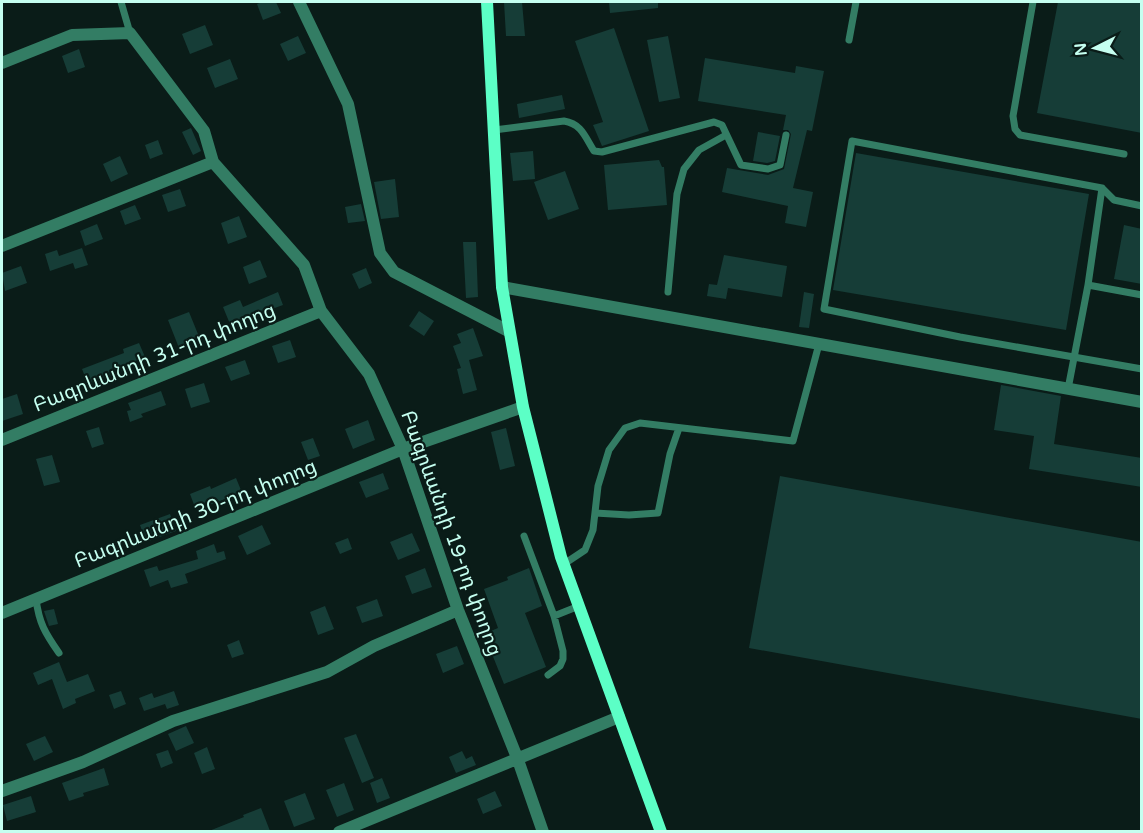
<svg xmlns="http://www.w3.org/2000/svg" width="1143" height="833" viewBox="0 0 1143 833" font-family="'Varela Round','Noto Sans Armenian',sans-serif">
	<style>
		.building { fill: #163d37 }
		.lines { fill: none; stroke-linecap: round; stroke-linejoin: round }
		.lane { stroke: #337d64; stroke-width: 7 }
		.street { stroke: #337d64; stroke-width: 12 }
		.secondary { stroke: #5cffc6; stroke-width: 12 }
		.labels { text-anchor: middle; stroke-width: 4.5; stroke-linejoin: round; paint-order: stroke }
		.street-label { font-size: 20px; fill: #c5fff0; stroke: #0a1c18 }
	</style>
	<rect width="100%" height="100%" fill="#0a1c18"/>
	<path class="building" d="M 262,2 L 276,2 L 281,13 L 263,20 L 257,4 Z
		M 504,2 L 522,2 L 525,36 L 506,36 Z
		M 609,2 L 658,2 L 658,8 L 610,13 Z
		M 1058,2 L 1142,2 L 1142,133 L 1037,113 Z
		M 205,25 L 213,45 L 190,54 L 182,34 Z
		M 614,28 L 649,131 L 602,146 L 593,125 L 603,122 L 575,41 Z
		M 298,36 L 306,53 L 288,61 L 280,44 Z
		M 668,36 L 680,98 L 659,102 L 647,40 Z
		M 79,49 L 85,67 L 68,73 L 62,56 Z
		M 705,58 L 795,73 L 796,66 L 824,71 L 812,131 L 807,130 L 793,188 L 813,192 L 806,227 L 785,223 L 788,206 L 722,192 L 727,168 L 768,175 L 784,169 L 791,134 L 788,130 L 783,130 L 786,115 L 698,101 Z
		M 230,59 L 238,79 L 215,88 L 207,68 Z
		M 562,95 L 565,109 L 519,118 L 517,104 Z
		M 191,128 L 201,151 L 193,155 L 182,132 Z
		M 758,132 L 780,136 L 775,161 L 767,163 L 753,161 Z
		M 158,140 L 163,154 L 150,159 L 145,145 Z
		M 533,151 L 535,179 L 513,181 L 510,153 Z
		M 856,153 L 1089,194 L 1066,330 L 833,290 Z
		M 120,156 L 128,174 L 111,182 L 103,164 Z
		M 659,160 L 662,167 L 664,167 L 667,205 L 608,210 L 604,165 Z
		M 565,171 L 579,209 L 548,220 L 534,182 Z
		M 395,179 L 399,217 L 381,219 L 374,182 Z
		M 180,189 L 186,206 L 168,212 L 162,195 Z
		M 361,204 L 365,221 L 348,223 L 345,207 Z
		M 135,205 L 141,219 L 125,225 L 120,211 Z
		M 239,216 L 247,237 L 228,244 L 221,223 Z
		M 97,224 L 103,239 L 85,246 L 80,231 Z
		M 1124,225 L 1142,229 L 1142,284 L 1114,279 Z
		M 463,242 L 476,242 L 478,297 L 466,298 Z
		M 82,248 L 88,265 L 75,269 L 73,263 L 50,271 L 45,254 L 57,250 L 59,256 Z
		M 724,255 L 787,266 L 782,297 L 728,288 L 726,299 L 707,296 L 709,284 L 717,285 Z
		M 260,260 L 267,277 L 249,284 L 243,267 Z
		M 21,266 L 27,283 L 5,291 L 2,273 Z
		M 366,268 L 372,283 L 359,289 L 352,274 Z
		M 278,292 L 283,305 L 230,324 L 223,307 L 240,300 L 243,307 Z
		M 804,292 L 814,294 L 809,328 L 799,327 Z
		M 419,311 L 434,321 L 424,336 L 409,326 Z
		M 189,312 L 200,339 L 179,348 L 168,320 Z
		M 473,328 L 483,356 L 469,360 L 477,390 L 463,394 L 457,369 L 461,368 L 453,346 L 461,343 L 457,334 Z
		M 290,340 L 296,357 L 278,363 L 272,346 Z
		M 139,343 L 145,357 L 123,366 L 125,370 L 88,384 L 82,369 L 124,353 L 123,349 Z
		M 245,360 L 250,374 L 231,381 L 225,367 Z
		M 204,383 L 210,402 L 191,408 L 185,389 Z
		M 1001,385 L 1061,396 L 1054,444 L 1142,458 L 1142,487 L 1029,469 L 1034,436 L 994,430 Z
		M 161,391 L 166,405 L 141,414 L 143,417 L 130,422 L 127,411 L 131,410 L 128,403 Z
		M 17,394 L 23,414 L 2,421 L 2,399 Z
		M 368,420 L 375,440 L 353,449 L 345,429 Z
		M 99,427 L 104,444 L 92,448 L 86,431 Z
		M 506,428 L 515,466 L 500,470 L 491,432 Z
		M 313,438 L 320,456 L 308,460 L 301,442 Z
		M 52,455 L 60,482 L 44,486 L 36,459 Z
		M 383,473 L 389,489 L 366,498 L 359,482 Z
		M 780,476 L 1142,542 L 1142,719 L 749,648 Z
		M 236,478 L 243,495 L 227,502 L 225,499 L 196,510 L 190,494 L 210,486 L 211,489 Z
		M 170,514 L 176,531 L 146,542 L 140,525 Z
		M 262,525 L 271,544 L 247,555 L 238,536 Z
		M 412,533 L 420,551 L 398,560 L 390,542 Z
		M 348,538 L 352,549 L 340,554 L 335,543 Z
		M 214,544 L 217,553 L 224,551 L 226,559 L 185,574 L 188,583 L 171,588 L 168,580 L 150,587 L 144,570 L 157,566 L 159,571 L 198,559 L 196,551 Z
		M 425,568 L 432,587 L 412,594 L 405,576 Z
		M 529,568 L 542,606 L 525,613 L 546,667 L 504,684 L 484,634 L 498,628 L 484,589 L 508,580 L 507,577 Z
		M 377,599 L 383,616 L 362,623 L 356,607 Z
		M 325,606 L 334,629 L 318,635 L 310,612 Z
		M 54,609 L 58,624 L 49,626 L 44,611 Z
		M 239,640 L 244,654 L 232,658 L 227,645 Z
		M 457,646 L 464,664 L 443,673 L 436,654 Z
		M 59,662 L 67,682 L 88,674 L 95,691 L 75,699 L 76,703 L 63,709 L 52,679 L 38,685 L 33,673 Z
		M 121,691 L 126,704 L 114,709 L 109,695 Z
		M 174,691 L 179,705 L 167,709 L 165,704 L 144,711 L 139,698 L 152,693 L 154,698 Z
		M 186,726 L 194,743 L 176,751 L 168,734 Z
		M 356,734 L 374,778 L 362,783 L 344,738 Z
		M 45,736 L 53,752 L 34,761 L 26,744 Z
		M 207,747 L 215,769 L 202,774 L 194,753 Z
		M 168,750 L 173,763 L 161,768 L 156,754 Z
		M 462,751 L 466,759 L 472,756 L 476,765 L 456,773 L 449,757 Z
		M 104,768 L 109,785 L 83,793 L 84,796 L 69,801 L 62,783 Z
		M 382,778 L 390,798 L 377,803 L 370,783 Z
		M 344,783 L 354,810 L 337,817 L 326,790 Z
		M 495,791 L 502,806 L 483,814 L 477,799 Z
		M 305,793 L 315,819 L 294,827 L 284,801 Z
		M 31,796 L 36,812 L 7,821 L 3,805 Z
		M 261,808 L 270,831 L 209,831 L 244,817 L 243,815 Z"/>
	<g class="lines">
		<path class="lane" d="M 121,2 L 130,33
			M 1033,2 L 1013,116 L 1015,129 L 1020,135 L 1124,154
			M 849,40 L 856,2
			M 494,130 L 564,121 C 582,124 585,137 594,151 L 602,152 L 714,122 L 722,125 L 741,165 L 768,169 L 780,165 L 786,135
			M 1142,206 L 1114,200 L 1102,188 L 852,141 L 824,309 L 960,337 L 1142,369
			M 1088,285 L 1142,295
			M 668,292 L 677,194 L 684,169 L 699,150 L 726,135
			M 1068,389 L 1088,285 L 1102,188
			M 595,513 L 629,515 L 658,513 L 670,454 L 679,428
			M 524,536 L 554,616 L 563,651 L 563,659 L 560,666 L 548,675
			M 564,564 L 585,550 L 593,530 L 598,486 L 609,450 L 625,428 L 640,423 L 793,441 L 819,344
			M 36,599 C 39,623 45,633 59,653
			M 554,616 L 579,606"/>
		<path class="street" d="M 299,2 L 348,104 L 380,253 L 394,272 L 508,331
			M 2,63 L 72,35 L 130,33 L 204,131 L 213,162 L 304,265 L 321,311 L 369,374 L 403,449 L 458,610 L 518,760 L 543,832
			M 2,246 L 213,162
			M 502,287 L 1142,402
			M 2,440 L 321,311
			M 2,613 L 403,449 L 523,407
			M 2,791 L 83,762 L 173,721 L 327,672 L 374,646 L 458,610
			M 339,832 L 619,717"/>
		<path class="secondary" d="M 487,2 L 502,287 L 523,407 L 561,557 L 661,832"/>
	</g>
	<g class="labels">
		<g class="street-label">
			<text transform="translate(154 357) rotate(-22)" y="7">Բագրևանդի 31-րդ փողոց</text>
			<text transform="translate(195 513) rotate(-22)" y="7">Բագրևանդի 30-րդ փողոց</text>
			<text transform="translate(452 533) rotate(70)" y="7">Բագրևանդի 19-րդ փողոց</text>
		</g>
	</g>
	<rect width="1143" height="833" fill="none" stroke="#c5fff0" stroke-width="6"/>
	<g transform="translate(1095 48) rotate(264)" stroke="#0a1c18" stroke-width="4.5" paint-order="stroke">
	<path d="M0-4.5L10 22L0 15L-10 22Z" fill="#c5fff0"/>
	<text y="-9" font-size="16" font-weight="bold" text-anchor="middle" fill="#c5fff0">N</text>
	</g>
</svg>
